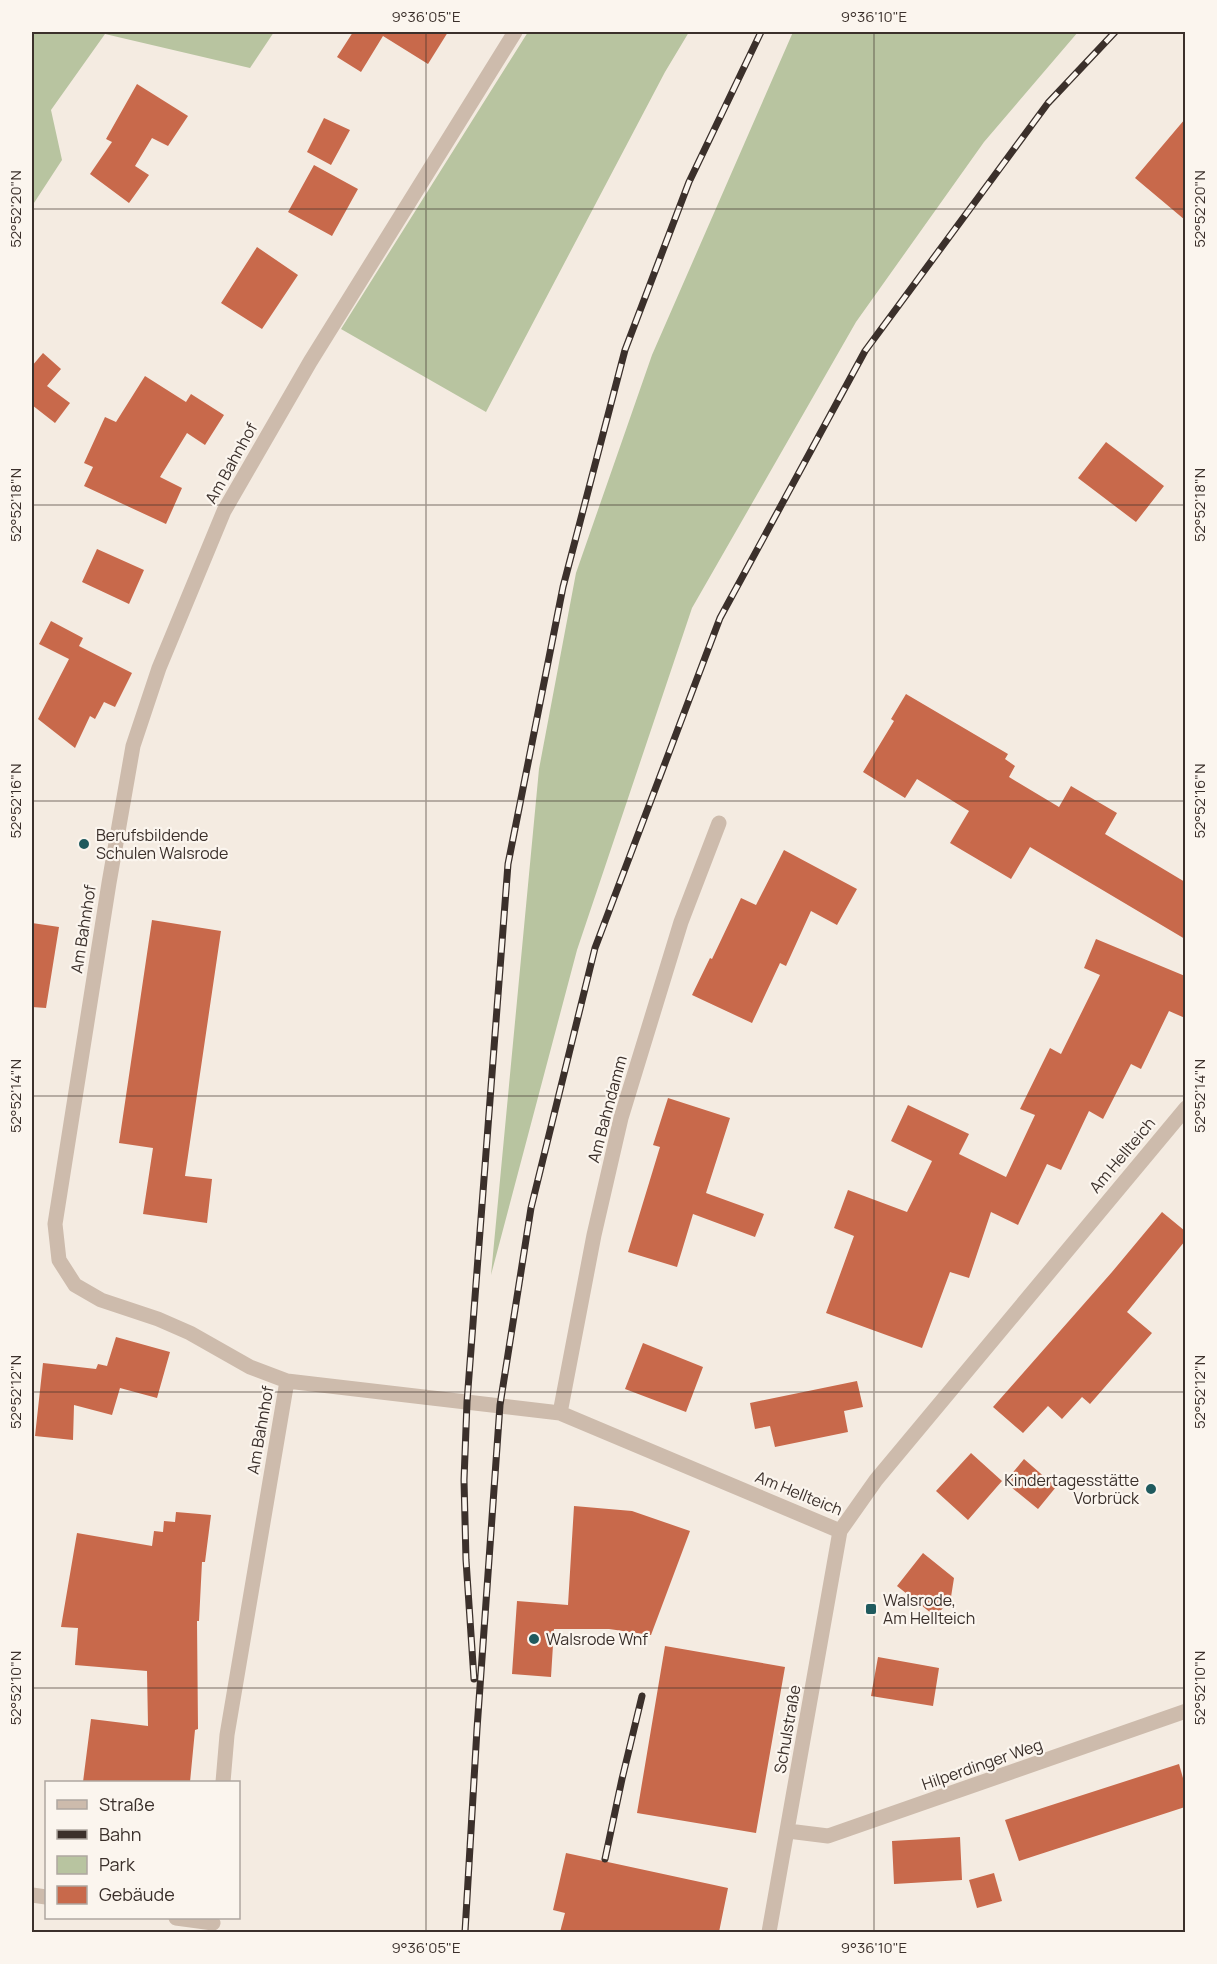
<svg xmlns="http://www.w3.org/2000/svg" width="1217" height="1964" viewBox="0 0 1217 1964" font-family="Manrope,sans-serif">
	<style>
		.green { fill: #b8c4a0 }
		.building { fill: #c8694b }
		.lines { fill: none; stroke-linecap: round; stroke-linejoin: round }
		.minor { stroke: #cdbbac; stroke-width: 15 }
		.rail-casing { stroke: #3b302b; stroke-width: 7 }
		.rail { stroke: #fbf5ee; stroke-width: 4.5; stroke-dasharray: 14; stroke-linecap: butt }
		.ticks { fill: none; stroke: #3b302b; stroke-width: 1.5; stroke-opacity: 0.45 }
		.poi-dot { fill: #1f5a5e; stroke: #fbf5ee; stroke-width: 2 }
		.labels { text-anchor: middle; stroke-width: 4.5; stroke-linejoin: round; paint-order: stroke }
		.street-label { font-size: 16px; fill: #3b302b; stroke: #fbf5ee }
		.poi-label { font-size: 16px; fill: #3b302b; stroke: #fbf5ee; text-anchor: start }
		.neatline { fill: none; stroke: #3b302b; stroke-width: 2 }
		.ticks-label { font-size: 15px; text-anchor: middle; fill: #3b302b }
	</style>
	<rect width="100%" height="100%" fill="#f4ebe1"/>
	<path class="green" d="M 32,32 L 274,32 L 250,68 L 105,34 L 51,110 L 62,160 L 32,206 Z
		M 528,32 L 689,32 L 665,72 L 486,412 L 341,329 Z
		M 793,32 L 1078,32 L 984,142 L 856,322 L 692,608 L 577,950 L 491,1275 L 539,769 L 576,573 L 652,355 Z"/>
	<path class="building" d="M 353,32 L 448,32 L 428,64 L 383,36 L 361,72 L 337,57 Z
		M 137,84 L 188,116 L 168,146 L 152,138 L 135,166 L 149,175 L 129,203 L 90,174 L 112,142 L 106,139 Z
		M 324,118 L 350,130 L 331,165 L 307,152 Z
		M 1185,119 L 1185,220 L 1135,178 Z
		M 314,165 L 358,189 L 332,236 L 288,212 Z
		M 257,247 L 298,275 L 262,329 L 221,303 Z
		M 43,353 L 61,369 L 47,386 L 70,403 L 55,423 L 32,405 L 32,366 Z
		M 145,376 L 186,402 L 191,394 L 224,415 L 205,445 L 187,433 L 160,477 L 182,488 L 166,524 L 84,486 L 93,467 L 84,463 L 105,417 L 116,422 Z
		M 1106,442 L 1164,486 L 1136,522 L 1078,478 Z
		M 97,549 L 144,570 L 129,604 L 82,582 Z
		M 51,621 L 83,638 L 79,646 L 132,673 L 115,707 L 104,702 L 95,719 L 90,716 L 75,748 L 38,719 L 69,659 L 39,644 Z
		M 906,694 L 1008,754 L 1005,759 L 1015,766 L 1009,777 L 1059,807 L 1071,786 L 1117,813 L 1105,834 L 1185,882 L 1185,939 L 1030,847 L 1011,879 L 950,843 L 969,811 L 917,779 L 905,798 L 863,772 L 894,721 L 891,719 Z
		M 784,850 L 857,889 L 837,925 L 811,911 L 786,966 L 780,963 L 752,1023 L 692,995 L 710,958 L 712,959 L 741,898 L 756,905 Z
		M 152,920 L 221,931 L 185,1176 L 212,1179 L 207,1223 L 143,1214 L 153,1148 L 119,1143 Z
		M 32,923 L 59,927 L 46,1008 L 32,1007 Z
		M 1096,939 L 1185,976 L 1185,1018 L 1169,1011 L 1141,1069 L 1131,1064 L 1103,1119 L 1089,1111 L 1061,1170 L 1047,1164 L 1018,1225 L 991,1212 L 969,1278 L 950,1272 L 922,1348 L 826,1313 L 854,1236 L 834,1228 L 848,1190 L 907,1212 L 932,1161 L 891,1141 L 908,1105 L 969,1134 L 959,1154 L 1006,1177 L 1035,1115 L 1020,1109 L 1050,1048 L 1061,1054 L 1100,975 L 1084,968 Z
		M 668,1098 L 730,1118 L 706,1193 L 764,1214 L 755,1237 L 693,1214 L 677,1267 L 628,1252 L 660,1147 L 653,1145 Z
		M 1162,1212 L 1185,1231 L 1185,1241 L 1127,1312 L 1152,1333 L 1090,1404 L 1082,1397 L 1062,1419 L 1048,1406 L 1023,1433 L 993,1407 L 1112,1272 Z
		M 116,1337 L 170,1352 L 157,1398 L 120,1388 L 112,1415 L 74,1405 L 73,1440 L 35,1436 L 43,1363 L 96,1369 L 98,1364 L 107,1366 Z
		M 643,1343 L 703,1367 L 686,1412 L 625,1389 Z
		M 857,1381 L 863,1407 L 844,1411 L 848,1432 L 775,1447 L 770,1426 L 755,1429 L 750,1403 Z
		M 971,1453 L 1002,1481 L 968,1520 L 936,1491 Z
		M 1024,1459 L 1056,1487 L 1038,1509 L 1005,1482 Z
		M 574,1506 L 632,1511 L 690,1531 L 651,1635 L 609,1629 L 554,1629 L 551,1677 L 512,1674 L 517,1601 L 568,1605 Z
		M 176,1512 L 211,1515 L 205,1562 L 202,1562 L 199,1621 L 197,1621 L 198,1729 L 195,1730 L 190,1782 L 83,1782 L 91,1719 L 148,1726 L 147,1671 L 75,1665 L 78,1628 L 61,1627 L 77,1533 L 152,1546 L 154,1531 L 163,1532 L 164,1521 L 175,1522 Z
		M 923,1553 L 954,1578 L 951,1597 L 936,1617 L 897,1586 Z
		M 665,1646 L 785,1667 L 756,1833 L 637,1813 Z
		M 878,1657 L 939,1668 L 933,1706 L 871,1696 Z
		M 1179,1764 L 1185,1785 L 1185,1807 L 1019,1861 L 1005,1820 Z
		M 960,1837 L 962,1880 L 894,1884 L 892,1841 Z
		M 566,1853 L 728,1888 L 719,1932 L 560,1932 L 565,1913 L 553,1910 Z
		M 994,1873 L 1002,1901 L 977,1908 L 969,1880 Z"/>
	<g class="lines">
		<path class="minor" d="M 515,32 L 310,362 L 224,511 L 159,668 L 133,746 L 109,883 L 55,1224 L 59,1260 L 75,1285 L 101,1300 L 158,1319 L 190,1333 L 250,1367 L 287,1381 L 560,1413 L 840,1531
			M 560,1413 L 594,1235 L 621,1118 L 681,922 L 719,823
			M 223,1782 L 227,1735 L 287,1381
			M 788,1831 L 828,1836 L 1186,1711
			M 32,1895 L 46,1897
			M 176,1918 L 213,1923
			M 769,1932 L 840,1531 L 876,1480 L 1186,1108"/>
		<defs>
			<path id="rail" d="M 474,1679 L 466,1560 L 464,1480 L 467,1402 L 508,864 L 563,587 L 625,350 L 689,182 L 761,32
				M 605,1859 L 622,1779 L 642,1696
				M 465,1932 L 477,1729 L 500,1405 L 531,1208 L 595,948 L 720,618 L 865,351 L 1048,103 L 1115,32"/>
		</defs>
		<use href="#rail" class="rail-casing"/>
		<use href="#rail" class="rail"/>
	</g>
	<path class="ticks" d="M 426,32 L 426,1932M 874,32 L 874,1932M 32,209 L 1186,209M 32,505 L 1186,505M 32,801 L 1186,801M 32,1096 L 1186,1096M 32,1392 L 1186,1392M 32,1688 L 1186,1688"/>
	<g class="poi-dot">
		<circle cx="84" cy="844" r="6"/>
		<circle cx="1151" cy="1489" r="6"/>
		<rect x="865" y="1603" width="12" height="12" rx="3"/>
		<circle cx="534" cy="1639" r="6"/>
	</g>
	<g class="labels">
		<g class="street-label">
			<text transform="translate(231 463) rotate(-61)" y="6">Am Bahnhof</text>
			<text transform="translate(83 929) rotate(-81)" y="6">Am Bahnhof</text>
			<text transform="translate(607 1109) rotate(-75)" y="6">Am Bahndamm</text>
			<text transform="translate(1122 1155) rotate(-50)" y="6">Am Hellteich</text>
			<text transform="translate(260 1430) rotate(-80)" y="6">Am Bahnhof</text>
			<text transform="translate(799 1493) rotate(22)" y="6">Am Hellteich</text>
			<text transform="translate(787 1729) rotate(-80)" y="6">Schulstraße</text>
			<text transform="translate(982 1764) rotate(-19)" y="6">Hilperdinger Weg</text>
		</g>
		<g class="poi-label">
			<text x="96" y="841">Berufsbildende<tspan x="96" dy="18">Schulen Walsrode</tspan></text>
			<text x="1139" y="1486" text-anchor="end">Kindertagesstätte<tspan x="1139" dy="18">Vorbrück</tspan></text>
			<text x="883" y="1606">Walsrode,<tspan x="883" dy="18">Am Hellteich</tspan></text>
			<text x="546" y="1645">Walsrode Wnf</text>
		</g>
	</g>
	<rect width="1217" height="1964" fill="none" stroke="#fbf5ee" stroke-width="66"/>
	<rect x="45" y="1781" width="195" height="138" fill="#fbf5ee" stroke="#aea6a0" stroke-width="1.5"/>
	<rect x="57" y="1800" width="30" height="9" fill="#cdbbac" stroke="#aea6a0" stroke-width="1.5"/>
	<text x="99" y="1811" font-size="18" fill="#3b302b">Straße</text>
	<rect x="57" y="1830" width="30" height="9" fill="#3b302b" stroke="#aea6a0" stroke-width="1.5"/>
	<text x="99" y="1841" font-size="18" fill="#3b302b">Bahn</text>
	<rect x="57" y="1856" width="30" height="18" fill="#b8c4a0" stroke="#aea6a0" stroke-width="1.5"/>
	<text x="99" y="1871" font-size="18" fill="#3b302b">Park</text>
	<rect x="57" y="1886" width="30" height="18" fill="#c8694b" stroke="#aea6a0" stroke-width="1.5"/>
	<text x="99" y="1901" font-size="18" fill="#3b302b">Gebäude</text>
	<rect x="33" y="33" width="1151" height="1898" class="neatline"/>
	<g class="ticks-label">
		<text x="426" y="22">9°36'05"E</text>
		<text x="874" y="22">9°36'10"E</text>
		<text transform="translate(16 209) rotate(-90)" y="5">52°52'20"N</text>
		<text transform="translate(1200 209) rotate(-90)" y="5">52°52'20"N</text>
		<text transform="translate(16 505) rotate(-90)" y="5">52°52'18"N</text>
		<text transform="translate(1200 505) rotate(-90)" y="5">52°52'18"N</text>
		<text transform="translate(16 801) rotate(-90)" y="5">52°52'16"N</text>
		<text transform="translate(1200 801) rotate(-90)" y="5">52°52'16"N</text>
		<text transform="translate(16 1096) rotate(-90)" y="5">52°52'14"N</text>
		<text transform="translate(1200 1096) rotate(-90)" y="5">52°52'14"N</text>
		<text transform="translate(16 1392) rotate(-90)" y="5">52°52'12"N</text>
		<text transform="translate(1200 1392) rotate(-90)" y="5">52°52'12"N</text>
		<text transform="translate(16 1688) rotate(-90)" y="5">52°52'10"N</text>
		<text transform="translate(1200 1688) rotate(-90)" y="5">52°52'10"N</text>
		<text x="426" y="1953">9°36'05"E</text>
		<text x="874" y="1953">9°36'10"E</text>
	</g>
</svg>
